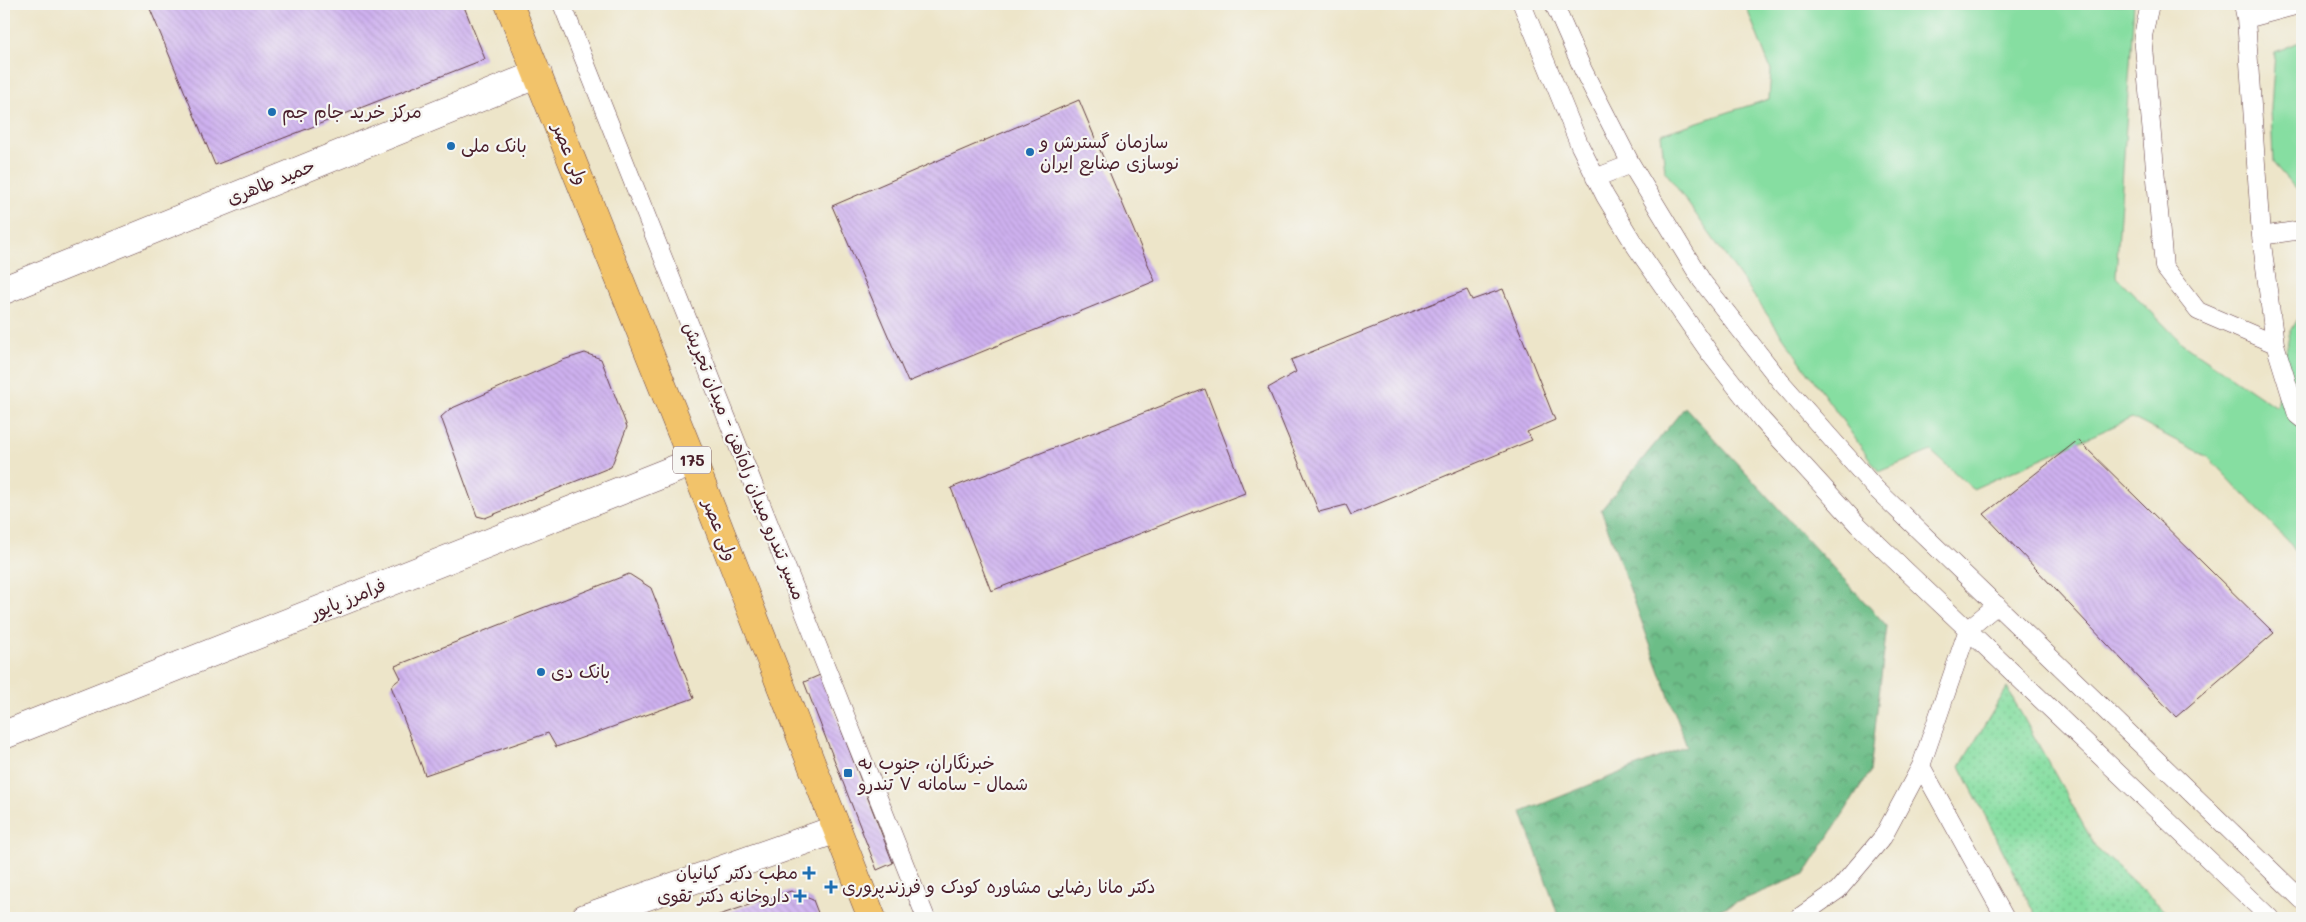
<svg xmlns="http://www.w3.org/2000/svg" width="2306" height="922" viewBox="0 0 2306 922" font-family="Mali,'Playpen Sans Arabic',sans-serif">
	<style>
		.grass { fill: url(#grass-dots); stroke: #687e66 }
		.forest { fill: url(#forest-crowns); stroke: #5b6e59 }
		.garden { fill: #86dea1; stroke: #687e66 }
		.building { fill: url(#building-back-hatch) }
		.lines { fill: none; stroke-linecap: round; stroke-linejoin: round }
		.lane-casing { stroke: #623d43; stroke-width: 19 }
		.street-casing { stroke: #623d43; stroke-width: 29 }
		.primary-casing { stroke: #623d43; stroke-width: 29 }
		.lane { stroke: #fff; stroke-width: 18 }
		.street { stroke: #fff; stroke-width: 28 }
		.primary { stroke: #f2c36a; stroke-width: 28 }
		.poi-dot { fill: #1f6fb2; stroke: #f6f6f2; stroke-width: 2 }
		.labels { text-anchor: middle; stroke-width: 4.5; stroke-linejoin: round; paint-order: stroke }
		.shield { fill: #f6f6f2; stroke: #7e6067; stroke-width: 1 }
		.shield-label { font-size: 16px; font-weight: bold; fill: #4a1f2b }
		.poi-label { font-size: 18px; fill: #4a1f2b; stroke: #f6f6f2; text-anchor: start }
		.street-label { font-size: 18px; fill: #4a1f2b; stroke: #f6f6f2 }
	</style>
	<defs>
		<pattern id="grass-dots" width="8" height="8" patternUnits="userSpaceOnUse" patternTransform="scale(1.25)"><rect width="8" height="8" fill="#86dea1"/><path d="M2 2h.1M6 6h.1" fill="none" stroke="#75be8b" stroke-width="1.8" stroke-linecap="round"/></pattern>
		<pattern id="forest-crowns" width="20" height="18" patternUnits="userSpaceOnUse" patternTransform="scale(1.25)"><rect width="20" height="18" fill="#6cbd87"/><path d="M2 6a3 3 0 1 1 6 0M12 15a3 3 0 1 1 6 0" fill="none" stroke="#5b996f"/></pattern>
		<pattern id="building-back-hatch" width="6" height="6" patternUnits="userSpaceOnUse" patternTransform="scale(1.25)"><rect width="6" height="6" fill="#ceb1ef"/><path d="M-1 5l2 2M0 0l6 6M5-1l2 2" fill="none" stroke="#b298cd"/></pattern>
	</defs>
	<rect width="100%" height="100%" fill="#f6f6f2"/>
	<filter id="ink" filterUnits="userSpaceOnUse"><feTurbulence type="fractalNoise" baseFrequency=".02" numOctaves="2"/><feDisplacementMap in="SourceGraphic" scale="10" xChannelSelector="R" yChannelSelector="G"/><feConvolveMatrix kernelMatrix="1 2 1 2 8 2 1 2 1" color-interpolation-filters="sRGB"/></filter>
	<filter id="wash" filterUnits="userSpaceOnUse"><feTurbulence type="fractalNoise" baseFrequency=".0096" numOctaves="4" result="noise"/><feDisplacementMap in="SourceGraphic" scale="20" xChannelSelector="R" yChannelSelector="G"/><feGaussianBlur stdDeviation="1.12" result="paint"/><feColorMatrix in="noise" values="0 0 0 0 0 0 0 0 0 0 0 0 0 0 0 0 0 1.4 0 .05"/><feComposite in="paint" operator="in"/></filter>
	<g filter="url(#wash)">
		<rect width="100%" height="100%" fill="#ede5c9"/>
		<path class="grass" d="M 2007,688 L 2095,846 L 2173,918 L 2037,918 L 1960,766 Z"/>
		<path class="forest" d="M 1685,407 L 1887,626 L 1870,772 L 1805,874 L 1699,918 L 1559,918 L 1522,812 L 1687,746 L 1601,510 Z"/>
		<path class="garden" d="M 1745,4 L 2134,4 L 2116,276 L 2182,343 L 2276,407 L 2289,335 L 2302,311 L 2302,561 L 2289,542 L 2208,457 L 2132,418 L 1973,489 L 1931,451 L 1879,472 L 1665,171 L 1661,134 L 1769,99 L 1771,70 Z
			M 2302,41 L 2302,190 L 2296,189 L 2273,163 L 2271,108 L 2275,52 Z"/>
		<g id="blocks">
			<path class="building" d="M 148,4 L 463,4 L 485,59 L 215,165 Z
				M 1079,100 L 1155,281 L 908,382 L 832,206 Z
				M 1503,289 L 1555,420 L 1527,432 L 1532,440 L 1351,515 L 1346,505 L 1319,512 L 1268,388 L 1296,372 L 1291,360 L 1467,290 L 1472,300 Z
				M 585,353 L 601,359 L 627,427 L 611,467 L 485,518 L 477,516 L 441,417 L 450,409 L 563,360 Z
				M 1205,389 L 1245,493 L 991,591 L 951,488 Z
				M 2078,440 L 2274,633 L 2176,717 L 1984,514 Z
				M 629,574 L 651,588 L 694,698 L 556,747 L 548,733 L 425,775 L 391,686 L 401,678 L 395,666 Z
				M 820,675 L 893,863 L 877,870 L 804,682 Z
				M 791,891 L 813,900 L 820,918 L 710,918 Z"/>
		</g>
	</g>
	<g filter="url(#ink)">
		<use href="#blocks" fill-opacity="0" stroke="#623d43" stroke-width="1"/>
		<g class="lines">
			<defs>
				<path id="lane" d="M 562,4 L 926,918
					M 1522,4 L 1580,146 L 1605,196 L 1636,247 L 1711,355 L 1762,420 L 1858,525 L 2270,918
					M 1554,4 L 1583,70 L 1631,164 L 1702,281 L 1781,382 L 1875,488 L 2302,900
					M 2150,4 L 2143,36 L 2164,267 L 2198,311 L 2275,344
					M 2243,4 L 2246,19 L 2261,236 L 2302,230
					M 2246,19 L 2302,4
					M 1595,178 L 1631,164
					M 2261,236 L 2275,344 L 2297,415 L 2302,419
					M 1921,766 L 2005,918
					M 1798,918 L 1838,890 L 1883,837 L 1921,766 L 1968,629 L 1997,605"/>
				<path id="street" d="M 4,290 L 538,74
					M 4,735 L 693,462
					M 585,918 L 837,829"/>
				<path id="primary" d="M 509,4 L 693,462 L 872,918"/>
			</defs>
			<use href="#lane" class="lane-casing"/>
			<use href="#street" class="street-casing"/>
			<use href="#primary" class="primary-casing"/>
			<use href="#lane" class="lane"/>
			<use href="#street" class="street"/>
			<use href="#primary" class="primary"/>
		</g>
	</g>
	<g class="poi-dot">
		<circle cx="272" cy="112" r="5"/>
		<circle cx="451" cy="146" r="5"/>
		<circle cx="1030" cy="152" r="5"/>
		<circle cx="541" cy="672" r="5"/>
		<rect x="843" y="768" width="10" height="10" rx="2.5"/>
		<path d="M806.5 865.5h5v5h5v5h-5v5h-5v-5h-5v-5h5z"/>
		<path d="M828.5 879.5h5v5h5v5h-5v5h-5v-5h-5v-5h5z"/>
		<path d="M797.5 888.5h5v5h5v5h-5v5h-5v-5h-5v-5h5z"/>
	</g>
	<g class="labels">
		<rect class="shield" x="673" y="446.5" width="38" height="27" rx="4"/>
		<g class="shield-label">
			<text x="692" y="466">175</text>
		</g>
		<g class="poi-label">
			<text x="282" y="118">مرکز خرید جام جم</text>
			<text x="1040" y="148">سازمان گسترش و<tspan x="1040" dy="21">نوسازی صنایع ایران</tspan></text>
			<text x="461" y="152">بانک ملی</text>
			<text x="551" y="678">بانک دی</text>
			<text x="858" y="769">خبرنگاران، جنوب به<tspan x="858" dy="21">شمال - سامانه ۷ تندرو</tspan></text>
			<text x="798" y="879" text-anchor="end">مطب دکتر کیانیان</text>
			<text x="842" y="893">دکتر مانا رضایی مشاوره کودک و فرزندپروری</text>
			<text x="790" y="902" text-anchor="end">داروخانه دکتر تقوی</text>
		</g>
		<g class="street-label">
			<text transform="translate(570 154) rotate(68)" y="6">ولی عصر</text>
			<text transform="translate(271 182) rotate(-22)" y="6">حمید طاهری</text>
			<text transform="translate(744 461) rotate(68)" y="6">مسیر تندرو میدان راه‌آهن - میدان تجریش</text>
			<text transform="translate(720 530) rotate(69)" y="6">ولی عصر</text>
			<text transform="translate(348 599) rotate(-22)" y="6">فرامرز پایور</text>
		</g>
	</g>
	<rect width="2306" height="922" fill="none" stroke="#f6f6f2" stroke-width="20"/>
</svg>
